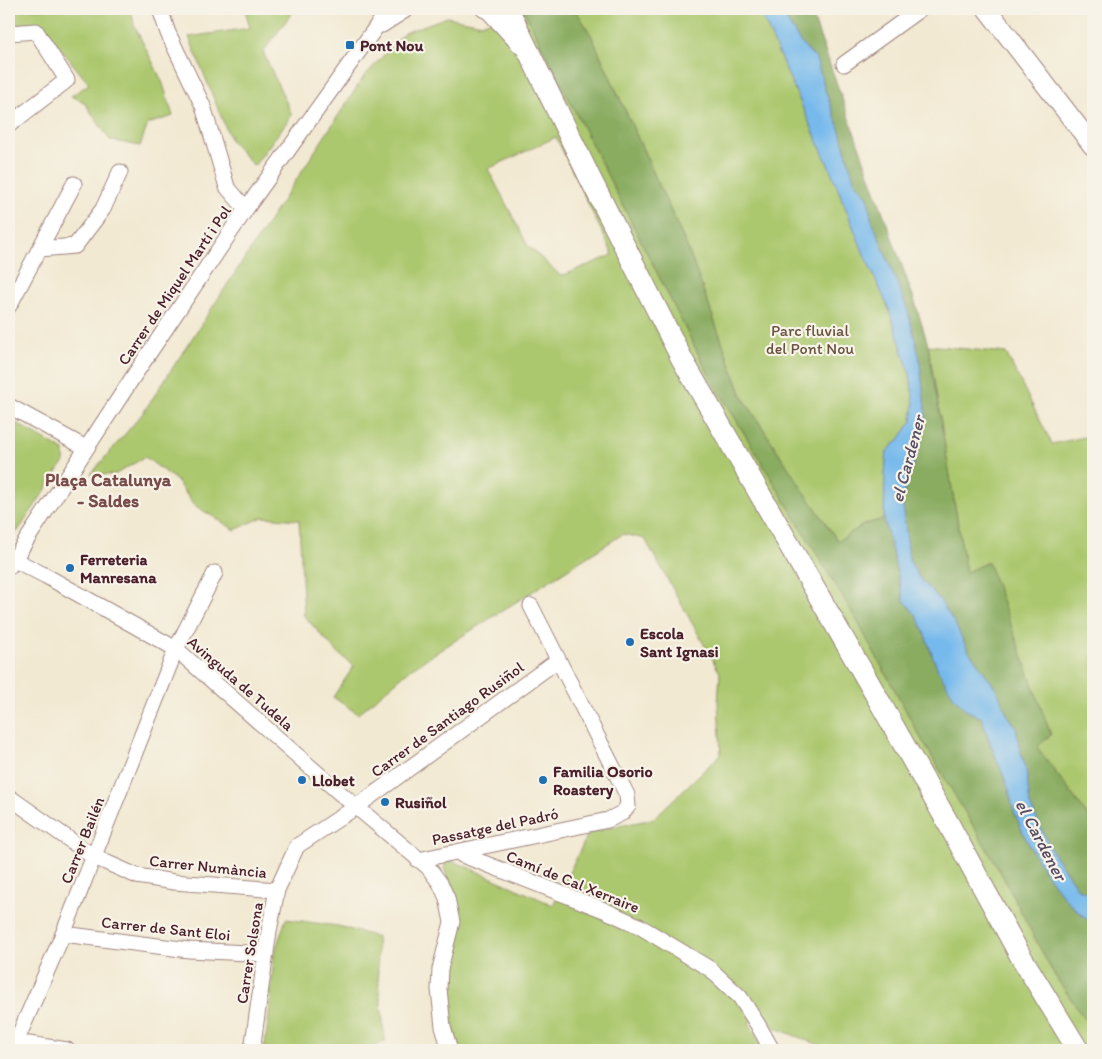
<svg xmlns="http://www.w3.org/2000/svg" width="1102" height="1059" viewBox="0 0 1102 1059" font-family="Itim,sans-serif">
	<style>
		.green { fill: #acc86e; stroke: #7b744c; fill-rule: evenodd }
		.forest { fill: #89ac61; stroke: #6a6646 }
		.water { fill: #76b9ec; stroke: #606c8c }
		.lines { fill: none; stroke-linecap: round; stroke-linejoin: round }
		.minor-casing { stroke: #9e847e; stroke-width: 17 }
		.tertiary-casing { stroke: #9e847e; stroke-width: 21 }
		.secondary-casing { stroke: #9e847e; stroke-width: 23 }
		.minor { stroke: #fff; stroke-width: 15 }
		.tertiary { stroke: #fff; stroke-width: 19 }
		.secondary { stroke: #fff; stroke-width: 21 }
		.poi-dot { fill: #1f6fb2; stroke: #f7f3e8; stroke-width: 2 }
		.labels { text-anchor: middle; stroke-width: 4.5; stroke-linejoin: round; paint-order: stroke }
		.poi-label { font-size: 16px; font-weight: bold; fill: #4a1f2b; stroke: #f7f3e8; text-anchor: start }
		.street-label { font-size: 16px; fill: #4a1f2b; stroke: #f7f3e8 }
		.park-label { font-size: 16px; fill: #67523f; stroke: #f7f3e8 }
		.water-label { font-size: 18px; font-style: italic; fill: #574d65; stroke: #f7f3e8 }
		.neighbourhood-label { font-size: 18px; font-weight: bold; fill: #7a4c49; stroke: #f7f3e8 }
	</style>
	<rect width="100%" height="100%" fill="#f7f3e8"/>
	<filter id="ink" filterUnits="userSpaceOnUse"><feTurbulence type="fractalNoise" baseFrequency=".02" numOctaves="2"/><feDisplacementMap in="SourceGraphic" scale="10" xChannelSelector="R" yChannelSelector="G"/><feConvolveMatrix kernelMatrix="1 2 1 2 8 2 1 2 1" color-interpolation-filters="sRGB"/></filter>
	<filter id="wash" filterUnits="userSpaceOnUse"><feTurbulence type="fractalNoise" baseFrequency=".0096" numOctaves="4" result="noise"/><feDisplacementMap in="SourceGraphic" scale="20" xChannelSelector="R" yChannelSelector="G"/><feGaussianBlur stdDeviation="1.12" result="paint"/><feColorMatrix in="noise" values="0 0 0 0 0 0 0 0 0 0 0 0 0 0 0 0 0 1.4 0 .05"/><feComposite in="paint" operator="in"/></filter>
	<g filter="url(#wash)">
		<rect width="100%" height="100%" fill="#f2e9d2"/>
		<path class="green" d="M 9,9 L 131,9 L 134,25 L 162,81 L 173,116 L 148,124 L 140,146 L 110,140 L 84,102 L 71,96 L 89,84 L 43,27 L 9,27 Z
			M 245,9 L 295,9 L 263,52 L 292,115 L 254,166 L 231,141 L 189,37 L 250,28 Z
			M 516,9 L 523,9 L 708,373 L 856,619 L 922,740 L 1000,871 L 1053,973 L 1093,1031 L 1093,1050 L 832,1050 L 775,1028 L 765,1016 L 749,1022 L 763,1050 L 456,1050 L 450,1022 L 446,987 L 449,962 L 458,940 L 459,907 L 444,868 L 446,863 L 452,861 L 465,866 L 553,905 L 589,832 L 653,819 L 721,754 L 718,703 L 720,673 L 645,539 L 623,534 L 412,668 L 358,714 L 333,697 L 354,666 L 339,654 L 304,616 L 299,520 L 263,517 L 235,530 L 194,505 L 176,480 L 145,457 L 114,475 L 91,474 L 143,413 L 363,78 L 404,33 L 447,17 L 482,24 ZM 556,137 L 613,255 L 561,276 L 528,246 L 488,169 Z
			M 575,9 L 759,9 L 830,169 L 864,254 L 889,309 L 910,374 L 914,404 L 912,421 L 898,441 L 887,451 L 885,474 L 884,519 L 863,525 L 838,542 L 793,475 L 742,396 L 688,249 L 591,35 Z
			M 928,345 L 1006,353 L 1052,444 L 1093,435 L 1093,823 L 1037,747 L 987,562 L 966,573 Z
			M 9,419 L 64,451 L 64,462 L 18,531 L 9,536 Z
			M 286,919 L 338,926 L 377,937 L 378,975 L 385,1041 L 369,1050 L 264,1050 L 269,1016 L 274,954 Z"/>
		<path class="forest" d="M 523,9 L 575,9 L 591,35 L 688,249 L 742,396 L 793,475 L 838,541 L 863,525 L 884,519 L 904,600 L 916,615 L 924,632 L 937,668 L 966,710 L 982,718 C 989,743 1000,766 1009,790 C 1010,795 1011,800 1012,805 C 1024,843 1059,902 1093,923 L 1093,1031 L 1053,973 L 1000,871 L 922,740 L 856,619 L 708,373 Z
			M 782,9 L 810,9 L 915,302 L 928,345 L 966,572 L 988,562 L 1051,735 L 1037,747 L 1093,823 L 1093,895 L 1078,889 L 1053,853 L 1030,805 L 1026,768 L 1019,746 L 1016,727 L 1007,714 L 997,690 L 968,650 L 954,622 L 939,599 L 919,578 L 909,559 L 902,497 L 926,416 L 919,355 L 908,311 L 871,218 L 868,197 L 854,180 L 839,128 L 826,93 L 816,59 L 800,42 L 784,16 Z"/>
		<path class="water" d="M 759,9 L 782,9 L 784,16 L 800,42 L 816,59 L 826,93 L 839,128 L 854,180 L 868,197 L 871,218 L 908,311 L 919,355 L 926,416 L 921,443 L 902,497 L 909,559 L 919,578 L 939,599 L 954,622 L 968,650 L 997,690 L 1007,714 L 1016,727 L 1019,746 L 1026,768 L 1030,805 L 1053,853 L 1078,889 L 1093,895 L 1093,923 C 1059,902 1024,843 1012,805 C 1011,800 1010,795 1009,790 C 1000,766 989,743 982,718 L 966,710 L 954,697 L 937,668 L 924,632 L 916,615 L 904,600 L 884,519 L 885,474 L 887,451 L 898,441 L 912,421 L 914,404 L 910,374 L 889,309 L 864,254 L 830,169 Z"/>
	</g>
	<g filter="url(#ink)">
		<g class="lines">
			<defs>
				<path id="minor" d="M 160,9 L 168,33 L 203,106 L 227,187 L 246,209
					M 483,9 L 488,11 L 521,47
					M 382,25 L 407,9
					M 9,33 L 36,31 L 67,80 L 9,125
					M 844,64 L 920,9
					M 40,249 L 75,246 L 103,209 L 120,172
					M 9,306 L 74,184
					M 9,406 L 86,448
					M 9,557 L 46,576 L 176,649 L 341,794 L 428,867 L 440,883 L 447,898 L 452,922 L 440,969 L 439,989 L 443,1027 L 450,1050
					M 9,567 L 135,374 L 246,209 L 389,9
					M 9,797 L 94,857 L 137,876 L 174,882 L 277,890
					M 459,852 L 462,855 L 481,862 L 604,910 L 639,926 L 710,969 L 740,997 L 758,1025 L 772,1050
					M 418,860 L 608,820 L 622,813 L 628,806 L 627,795 L 531,606
					M 63,934 L 189,950 L 266,954
					M 16,1042 L 63,934 L 176,649 L 215,573
					M 9,1043 L 16,1042 L 67,1050
					M 252,1050 L 269,931 L 277,890 L 297,846 L 356,807 L 558,660"/>
				<path id="tertiary" d="M 987,9 L 1093,146"/>
				<path id="secondary" d="M 508,9 L 591,180 L 683,361 L 869,683 L 947,821 L 1020,955 L 1078,1050"/>
			</defs>
			<use href="#minor" class="minor-casing"/>
			<use href="#tertiary" class="tertiary-casing"/>
			<use href="#secondary" class="secondary-casing"/>
			<use href="#minor" class="minor"/>
			<use href="#tertiary" class="tertiary"/>
			<use href="#secondary" class="secondary"/>
		</g>
	</g>
	<g class="poi-dot">
		<rect x="345" y="40" width="10" height="10" rx="2.5"/>
		<circle cx="70" cy="568" r="5"/>
		<circle cx="630" cy="642" r="5"/>
		<circle cx="302" cy="780" r="5"/>
		<circle cx="543" cy="780" r="5"/>
		<circle cx="385" cy="802" r="5"/>
	</g>
	<g class="labels">
		<g class="poi-label">
			<text x="360" y="51">Pont Nou</text>
			<text x="80" y="565">Ferreteria<tspan x="80" dy="18">Manresana</tspan></text>
			<text x="640" y="639">Escola<tspan x="640" dy="18">Sant Ignasi</tspan></text>
			<text x="553" y="777">Familia Osorio<tspan x="553" dy="18">Roastery</tspan></text>
			<text x="312" y="786">Llobet</text>
			<text x="395" y="808">Rusiñol</text>
		</g>
		<g class="street-label">
			<text transform="translate(174 285) rotate(-56)" y="6">Carrer de Miquel Martí i Pol</text>
			<text transform="translate(241 683) rotate(41)" y="6">Avinguda de Tudela</text>
			<text transform="translate(447 719) rotate(-36)" y="6">Carrer de Santiago Rusiñol</text>
			<text transform="translate(495 826) rotate(-12)" y="6">Passatge del Padró</text>
			<text transform="translate(82 840) rotate(-68)" y="6">Carrer Bailén</text>
			<text transform="translate(208 866) rotate(6)" y="6">Carrer Numància</text>
			<text transform="translate(573 881) rotate(22)" y="6">Camí de Cal Xerraire</text>
			<text transform="translate(166 928) rotate(6)" y="6">Carrer de Sant Eloi</text>
			<text transform="translate(249 953) rotate(-81)" y="6">Carrer Solsona</text>
		</g>
		<g class="park-label">
			<text x="810" y="336">Parc fluvial<tspan x="810" dy="18">del Pont Nou</tspan></text>
		</g>
		<g class="water-label">
			<text transform="translate(908 459) rotate(-75)" y="6">el Cardener</text>
			<text transform="translate(1041 840) rotate(62)" y="6">el Cardener</text>
		</g>
		<g class="neighbourhood-label">
			<text x="108" y="486">Plaça Catalunya<tspan x="108" dy="21">- Saldes</tspan></text>
		</g>
	</g>
	<rect width="1102" height="1059" fill="none" stroke="#f7f3e8" stroke-width="30"/>
</svg>
